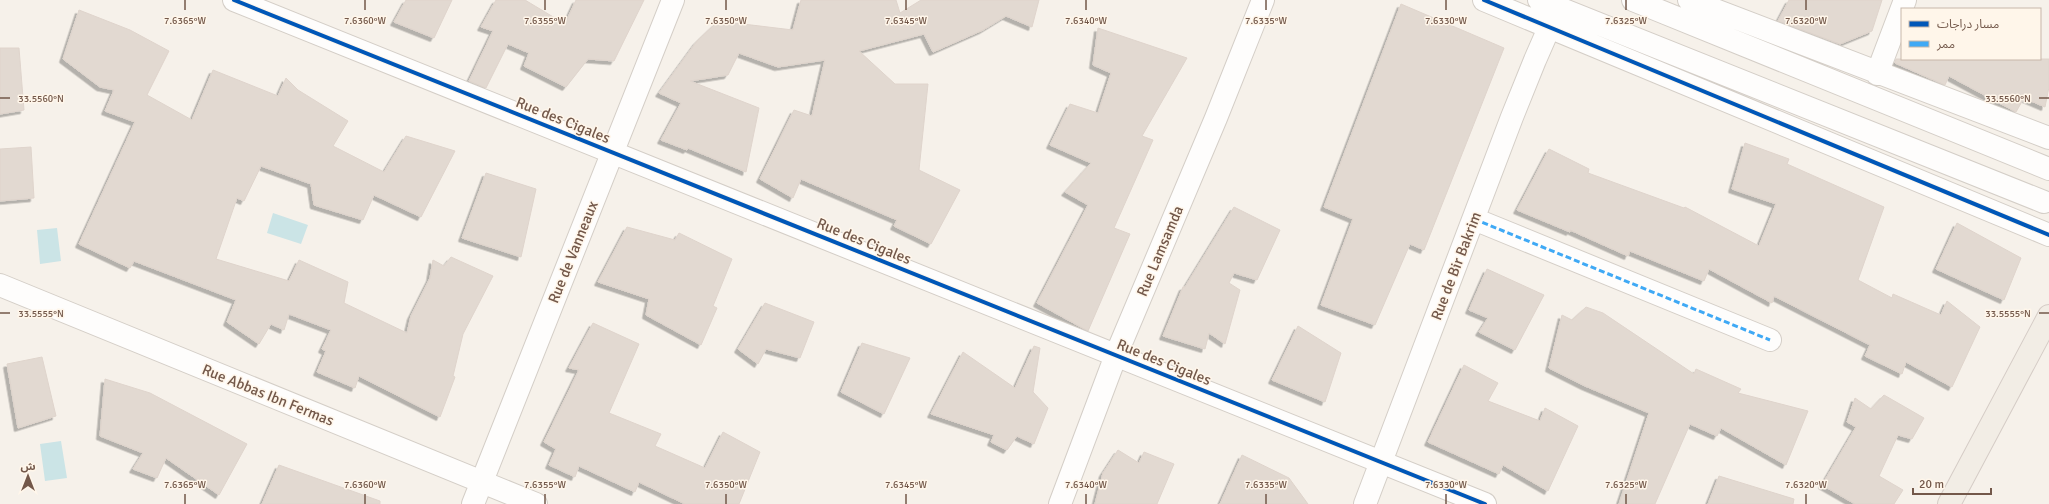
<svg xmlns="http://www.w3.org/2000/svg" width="2049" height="504" viewBox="0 0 2049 504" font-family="Signika,'Noto Sans Arabic',sans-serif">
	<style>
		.water { fill: #cbe4e6 }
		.building { fill: #e2d9d1; stroke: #dfd4cc; filter: url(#shadow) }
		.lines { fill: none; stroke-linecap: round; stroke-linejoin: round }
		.minor-casing { stroke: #d4cec7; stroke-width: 24 }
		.major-casing { stroke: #d5ccc6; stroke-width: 24 }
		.minor { stroke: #fefdfc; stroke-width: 22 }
		.major { stroke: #f2ede5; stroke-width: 22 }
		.quiet { stroke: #3fa9f5; stroke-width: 3; stroke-dasharray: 6 3; stroke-linecap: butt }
		.cycleway-casing { stroke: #fff6ea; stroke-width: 6 }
		.cycleway { stroke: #0057b8; stroke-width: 4 }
		.ticks { fill: none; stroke: #73584a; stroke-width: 1.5 }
		.labels { text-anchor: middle; stroke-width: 3; stroke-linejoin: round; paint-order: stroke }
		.street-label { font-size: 15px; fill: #73584a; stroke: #fff6ea }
		.ticks-label { font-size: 10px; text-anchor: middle; fill: #73584a; stroke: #fff6ea; stroke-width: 3; stroke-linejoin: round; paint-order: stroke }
	</style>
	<defs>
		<filter id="shadow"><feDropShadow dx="-3.5" dy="3.5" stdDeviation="0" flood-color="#0004"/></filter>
	</defs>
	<rect width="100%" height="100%" fill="#f6f1ea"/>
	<path class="water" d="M 273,213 L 308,225 L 301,244 L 267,233 Z
		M 57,228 L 61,261 L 40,264 L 37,230 Z
		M 61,441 L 67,478 L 45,481 L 40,444 Z"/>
	<path class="building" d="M 406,0 L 452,0 L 434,38 L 394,22 Z
		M 496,0 L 525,0 L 565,24 L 576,0 L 644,0 L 614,61 L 588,59 L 566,87 L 524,66 L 529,53 L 508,44 L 486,88 L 469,81 L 493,31 L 481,27 Z
		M 801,0 L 896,0 L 900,13 L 921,0 L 1039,0 L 1032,27 L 1006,16 L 983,30 L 933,52 L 924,34 L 859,51 L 895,84 L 928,84 L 919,170 L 960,190 L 931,244 L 894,226 L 897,220 L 801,179 L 793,198 L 760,179 L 794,110 L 812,116 L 825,60 L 778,67 L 739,53 L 728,75 L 690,81 L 759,108 L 746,172 L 688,148 L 687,150 L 661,140 L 681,103 L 659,93 L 697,41 L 718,21 L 793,30 Z
		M 1789,0 L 1882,0 L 1872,31 L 1840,44 L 1778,21 Z
		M 1401,4 L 1504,48 L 1424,250 L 1410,244 L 1375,325 L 1321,305 L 1353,219 L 1324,207 Z
		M 79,10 L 130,30 L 169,51 L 147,95 L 192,120 L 213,70 L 278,96 L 286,78 L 298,90 L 348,121 L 333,146 L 384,172 L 406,136 L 455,151 L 421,217 L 374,195 L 363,220 L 314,205 L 311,184 L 261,166 L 244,201 L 237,198 L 216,259 L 289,281 L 299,260 L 348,282 L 344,303 L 407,333 L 411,316 L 430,278 L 433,260 L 444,266 L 451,257 L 493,276 L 463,334 L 453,376 L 455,377 L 440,417 L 359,376 L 355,388 L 317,372 L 326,351 L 322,349 L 331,330 L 289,314 L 284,330 L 271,324 L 259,344 L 227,322 L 236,300 L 134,261 L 130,268 L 79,244 L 135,122 L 105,111 L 114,90 L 100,87 L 63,59 Z
		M 1098,28 L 1187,58 L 1142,136 L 1153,140 L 1114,228 L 1130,234 L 1088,331 L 1037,303 L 1088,205 L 1065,192 L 1091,163 L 1050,145 L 1070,104 L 1098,113 L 1111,73 L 1093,65 Z
		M 0,48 L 19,48 L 24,110 L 0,114 Z
		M 1896,59 L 2049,59 L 2049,87 L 2045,107 L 2024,98 L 2016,112 L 1949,76 L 1945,85 L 1895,63 Z
		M 1745,143 L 1789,159 L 1787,164 L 1884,207 L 1858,280 L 1892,298 L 1893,294 L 1941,315 L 1947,301 L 1980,327 L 1952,387 L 1906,362 L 1902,374 L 1865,356 L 1870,345 L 1774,296 L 1772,303 L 1709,269 L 1704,281 L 1630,251 L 1628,256 L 1570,230 L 1570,232 L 1517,210 L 1549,149 L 1589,169 L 1588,173 L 1684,208 L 1685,207 L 1759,246 L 1776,204 L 1732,189 Z
		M 31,147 L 34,198 L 0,201 L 0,149 Z
		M 486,173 L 536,189 L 521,257 L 462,238 Z
		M 1234,207 L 1280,230 L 1257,280 L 1234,273 L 1229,283 L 1240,290 L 1225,344 L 1209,333 L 1205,349 L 1163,336 L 1183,287 L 1185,287 Z
		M 1957,223 L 2021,258 L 2004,300 L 1936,269 Z
		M 627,227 L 675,240 L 679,233 L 732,259 L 713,306 L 717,308 L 701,345 L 646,315 L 649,299 L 598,282 Z
		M 1487,269 L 1544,295 L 1515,350 L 1479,332 L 1488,318 L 1469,310 Z
		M 765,303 L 814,322 L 800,358 L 766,349 L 758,364 L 738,349 Z
		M 1586,307 L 1603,313 L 1694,374 L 1696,369 L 1741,389 L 1738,393 L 1808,411 L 1786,465 L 1721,428 L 1717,436 L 1690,424 L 1655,504 L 1619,504 L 1649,413 L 1585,386 L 1549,368 L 1562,315 L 1572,320 Z
		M 593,323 L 639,344 L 609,413 L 661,434 L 655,446 L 705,468 L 723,432 L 760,452 L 739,504 L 685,504 L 639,482 L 635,492 L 579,466 L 575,477 L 549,465 L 556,449 L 544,442 L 579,370 L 569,368 Z
		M 1298,326 L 1341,353 L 1325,402 L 1272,380 Z
		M 862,343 L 910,358 L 884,414 L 841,392 Z
		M 1034,346 L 1040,348 L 1033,392 L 1048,408 L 1034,444 L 1017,436 L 1007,450 L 991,442 L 994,435 L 931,414 L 963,352 L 1015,388 Z
		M 42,357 L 56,416 L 18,428 L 7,364 Z
		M 1464,365 L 1498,383 L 1488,401 L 1540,421 L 1545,408 L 1578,426 L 1548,491 L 1503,465 L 1499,474 L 1428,442 Z
		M 105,379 L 150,393 L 247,444 L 219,495 L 166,458 L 157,478 L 133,469 L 143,453 L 100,436 Z
		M 1884,395 L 1924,418 L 1912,439 L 1898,435 L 1879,476 L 1903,490 L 1894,504 L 1855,504 L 1822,485 L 1856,427 L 1847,422 L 1855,398 L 1871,409 Z
		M 1118,450 L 1139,463 L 1144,452 L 1174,464 L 1157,504 L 1095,504 L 1103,473 Z
		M 1242,455 L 1289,478 L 1308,504 L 1220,504 Z
		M 279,465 L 380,501 L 380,504 L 262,504 Z
		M 1719,476 L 1794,499 L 1793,504 L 1708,504 Z"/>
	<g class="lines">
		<defs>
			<path id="minor" d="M 234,0 L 1485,504
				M 1484,0 L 2049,235
				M 1539,0 L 2044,202
				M 1633,0 L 2049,169
				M 1689,0 L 2049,138
				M 1877,74 L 1905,0
				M 1474,219 L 1770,340
				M 0,285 L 536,504
				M 473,504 L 673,0
				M 1060,504 L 1116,355 L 1216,118 L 1263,0
				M 1365,504 L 1512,117 L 1535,60 L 1549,28"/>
			<path id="major" d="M 1949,504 L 2049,316"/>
		</defs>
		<use href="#minor" class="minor-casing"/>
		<use href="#major" class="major-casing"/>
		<use href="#minor" class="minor"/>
		<use href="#major" class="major"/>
		<path class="quiet" d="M 1474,219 L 1770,340"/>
		<defs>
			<path id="cycleway" d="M 234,0 L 1485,504
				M 1484,0 L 2049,235"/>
		</defs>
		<use href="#cycleway" class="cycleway-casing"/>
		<use href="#cycleway" class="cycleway"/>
	</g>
	<path class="ticks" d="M 185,0 L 185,10M 365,0 L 365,10M 545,0 L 545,10M 726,0 L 726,10M 906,0 L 906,10M 1086,0 L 1086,10M 1266,0 L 1266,10M 1446,0 L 1446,10M 1626,0 L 1626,10M 1806,0 L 1806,10M 0,98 L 10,98M 2039,98 L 2049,98M 0,313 L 10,313M 2039,313 L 2049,313M 185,494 L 185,504M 365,494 L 365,504M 545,494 L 545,504M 726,494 L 726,504M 906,494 L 906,504M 1086,494 L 1086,504M 1266,494 L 1266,504M 1446,494 L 1446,504M 1626,494 L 1626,504M 1806,494 L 1806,504"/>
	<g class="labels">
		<g class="street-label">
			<text transform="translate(563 120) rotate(22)" y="5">Rue des Cigales</text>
			<text transform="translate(864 241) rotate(22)" y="5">Rue des Cigales</text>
			<text transform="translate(1160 251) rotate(-67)" y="5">Rue Lamsamda</text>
			<text transform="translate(573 252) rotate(-68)" y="5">Rue de Vanneaux</text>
			<text transform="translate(1456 266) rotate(-69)" y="5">Rue de Bir Bakrim</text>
			<text transform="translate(1164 362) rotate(22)" y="5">Rue des Cigales</text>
			<text transform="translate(268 395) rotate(22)" y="5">Rue Abbas Ibn Fermas</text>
		</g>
	</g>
	<g class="ticks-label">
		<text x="185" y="24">7.6365°W</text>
		<text x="365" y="24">7.6360°W</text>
		<text x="545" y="24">7.6355°W</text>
		<text x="726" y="24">7.6350°W</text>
		<text x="906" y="24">7.6345°W</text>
		<text x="1086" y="24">7.6340°W</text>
		<text x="1266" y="24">7.6335°W</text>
		<text x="1446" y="24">7.6330°W</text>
		<text x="1626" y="24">7.6325°W</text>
		<text x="1806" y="24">7.6320°W</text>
		<text x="41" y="102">33.5560°N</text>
		<text x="2008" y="102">33.5560°N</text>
		<text x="41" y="317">33.5555°N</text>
		<text x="2008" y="317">33.5555°N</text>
		<text x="185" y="488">7.6365°W</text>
		<text x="365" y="488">7.6360°W</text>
		<text x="545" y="488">7.6355°W</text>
		<text x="726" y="488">7.6350°W</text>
		<text x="906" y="488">7.6345°W</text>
		<text x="1086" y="488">7.6340°W</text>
		<text x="1266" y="488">7.6335°W</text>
		<text x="1446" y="488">7.6330°W</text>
		<text x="1626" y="488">7.6325°W</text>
		<text x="1806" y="488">7.6320°W</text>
	</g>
	<rect x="1901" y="8" width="140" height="52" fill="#fff6ea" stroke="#c7b7aa"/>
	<rect x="1909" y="21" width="20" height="6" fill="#0057b8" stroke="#c7b7aa"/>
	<text x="1937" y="28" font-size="12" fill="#73584a">مسار دراجات</text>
	<rect x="1909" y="41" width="20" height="6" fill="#3fa9f5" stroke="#c7b7aa"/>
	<text x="1937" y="48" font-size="12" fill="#73584a">ممر</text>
	<g transform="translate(28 476)" stroke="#fff6ea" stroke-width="3" paint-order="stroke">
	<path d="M0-3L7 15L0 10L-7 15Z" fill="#73584a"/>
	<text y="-6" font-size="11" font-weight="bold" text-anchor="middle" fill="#73584a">ش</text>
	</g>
	<path d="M1913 488v6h78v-6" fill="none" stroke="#73584a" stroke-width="2"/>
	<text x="1919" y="488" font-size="12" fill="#73584a" stroke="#fff6ea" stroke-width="3" paint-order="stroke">20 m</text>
</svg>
